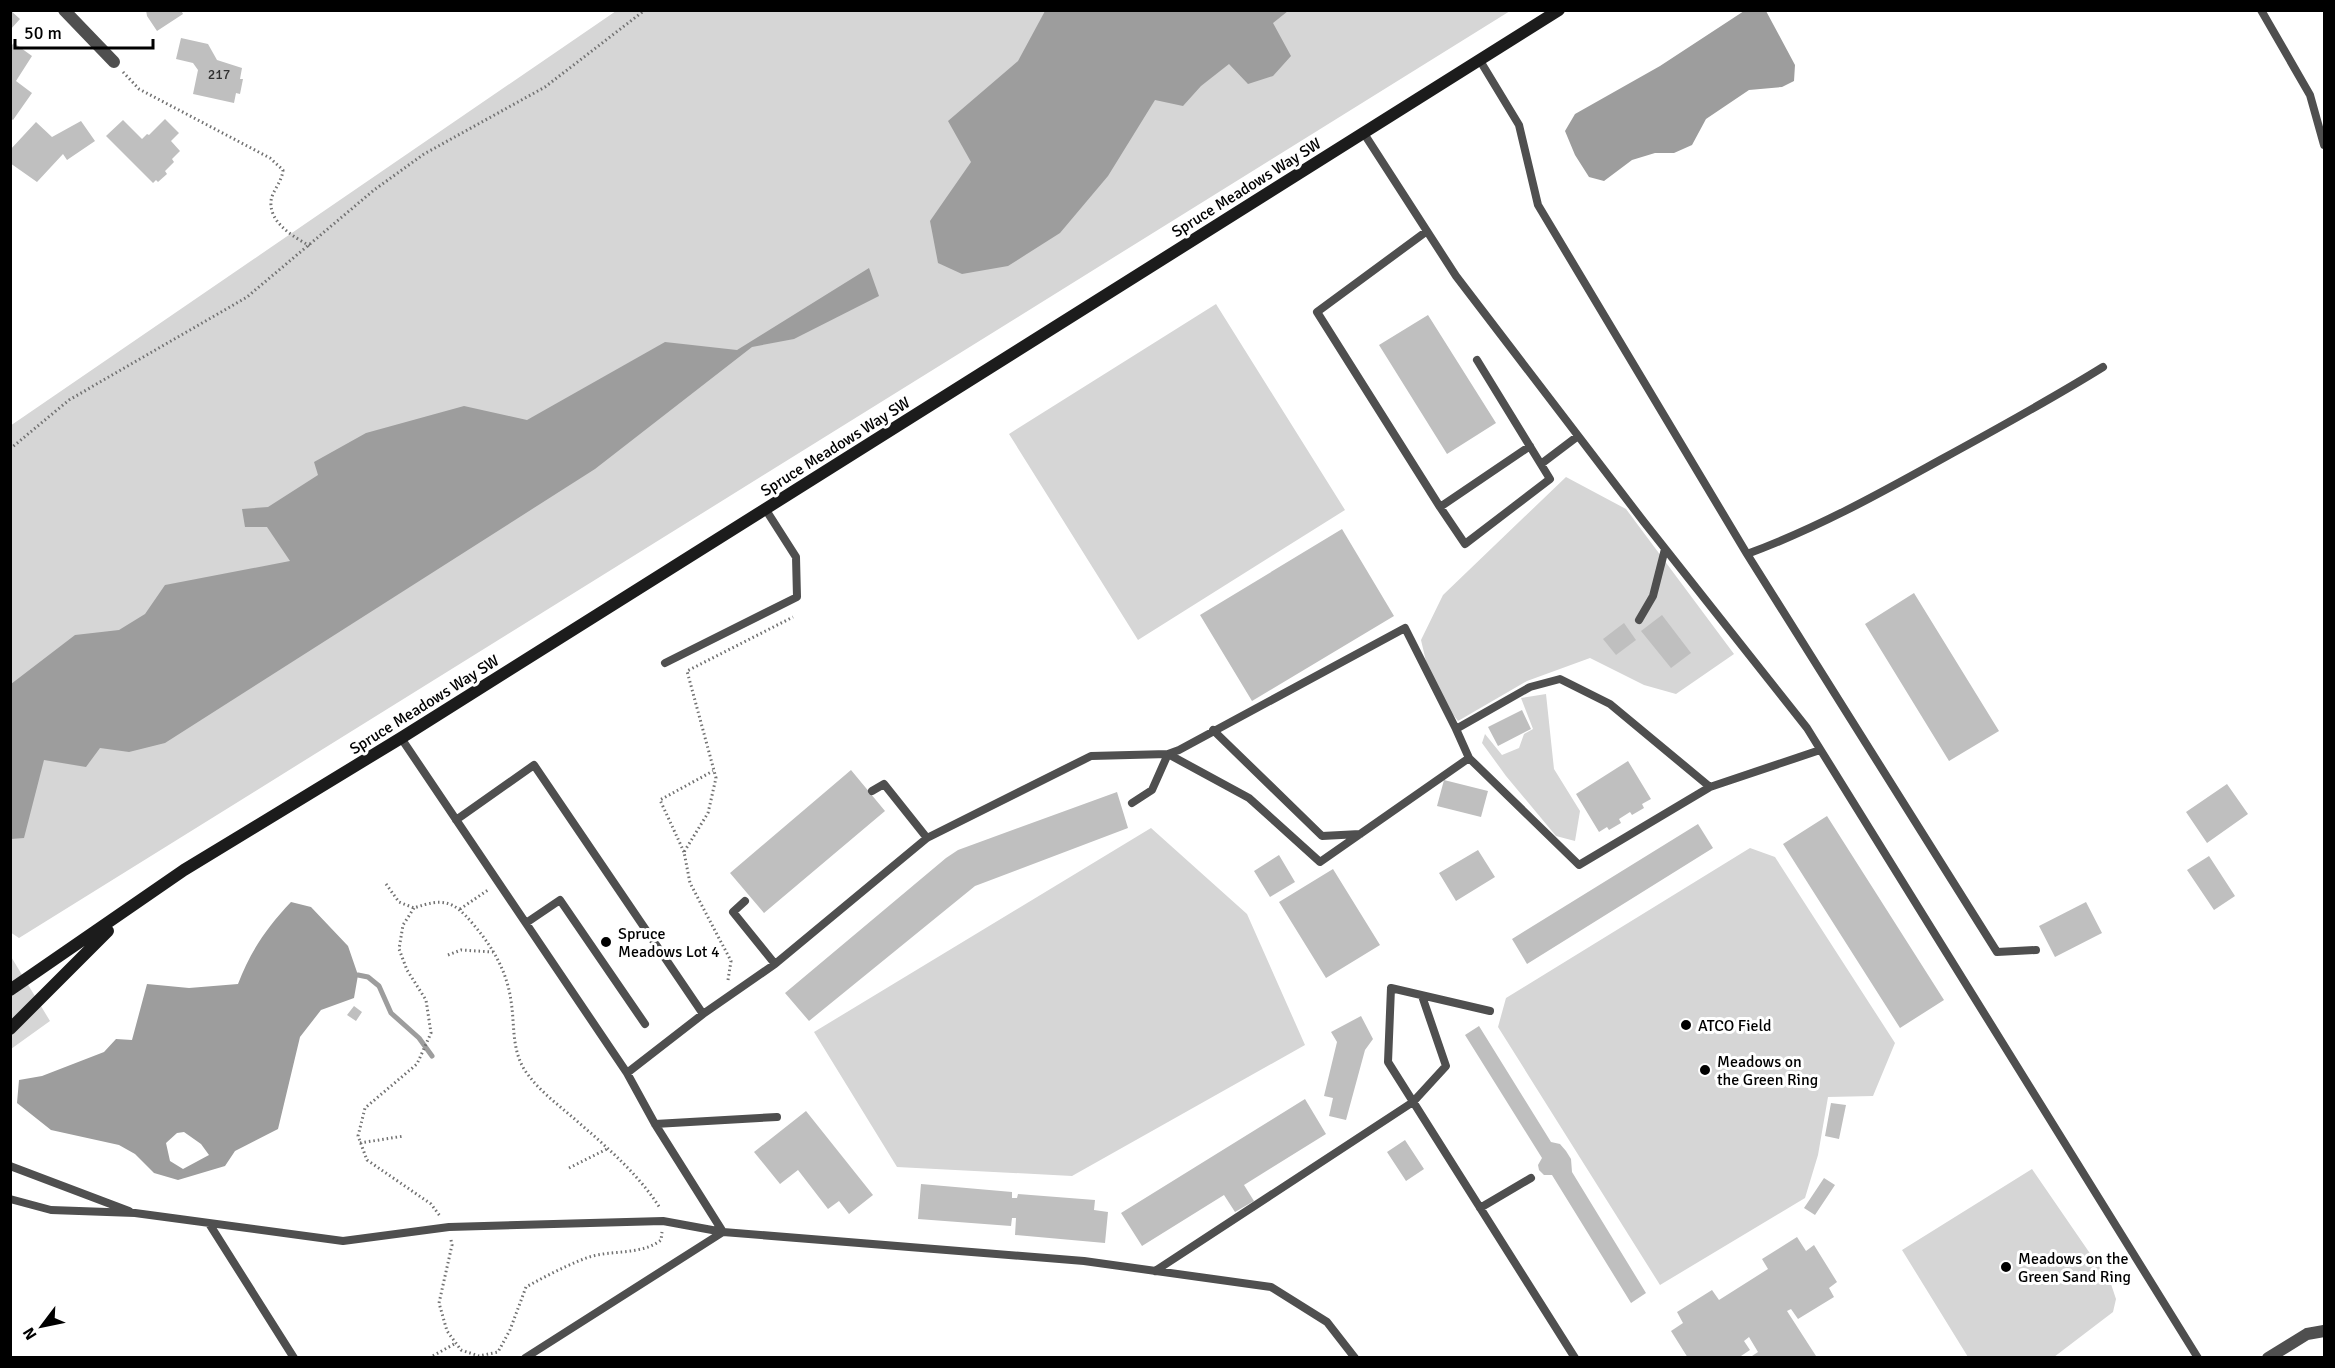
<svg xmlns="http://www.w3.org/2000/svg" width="2335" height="1368" viewBox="0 0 2335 1368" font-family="Signika,sans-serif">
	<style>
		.green { fill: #d6d6d6 }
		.water { fill: #9d9d9d; fill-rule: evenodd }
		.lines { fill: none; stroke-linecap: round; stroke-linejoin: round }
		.stream { stroke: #9d9d9d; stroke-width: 5 }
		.building { fill: #bfbfbf }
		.path { stroke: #717171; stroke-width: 3; stroke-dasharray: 1.5 3; stroke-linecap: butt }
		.lane { stroke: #4f4f4f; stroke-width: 8 }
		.street { stroke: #4f4f4f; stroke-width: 12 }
		.secondary { stroke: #1c1c1c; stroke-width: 12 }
		.poi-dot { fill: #000; stroke: #fff; stroke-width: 2 }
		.labels { text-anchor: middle; stroke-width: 6; stroke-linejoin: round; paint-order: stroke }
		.number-label { font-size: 14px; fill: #303030 }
		.street-label { font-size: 16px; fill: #000; stroke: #fff }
		.poi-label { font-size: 16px; fill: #000; stroke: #fff; text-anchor: start }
	</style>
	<rect width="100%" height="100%" fill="#fff"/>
	<path class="green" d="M 616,11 L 1510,11 L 19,938 L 10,932 L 10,426 Z
		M 1216,304 L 1345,510 L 1138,640 L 1009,434 Z
		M 1566,477 L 1626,509 L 1734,654 L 1676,694 L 1644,685 L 1590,658 L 1527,681 L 1458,721 L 1432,687 L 1421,640 L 1443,595 Z
		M 1546,694 L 1554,769 L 1580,811 L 1575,841 L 1556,836 L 1506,776 L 1482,743 L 1485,734 L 1502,755 L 1519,748 L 1524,734 L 1533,729 L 1521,698 Z
		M 1151,828 L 1247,914 L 1305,1045 L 1072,1176 L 897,1167 L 814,1032 Z
		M 1750,848 L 1775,857 L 1895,1043 L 1873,1096 L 1828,1097 L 1818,1155 L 1805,1198 L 1660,1285 L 1498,1027 L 1506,998 Z
		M 10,955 L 50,1021 L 11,1049 L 10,1049 Z
		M 2032,1169 L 2111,1284 L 2116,1299 L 2113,1312 L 2054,1357 L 1968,1357 L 1902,1250 Z"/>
	<path class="water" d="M 1045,11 L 1288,11 L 1273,23 L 1291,56 L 1273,76 L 1248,84 L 1229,64 L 1201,86 L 1183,106 L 1155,100 L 1108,176 L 1060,233 L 1008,266 L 962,274 L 938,263 L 930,221 L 971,162 L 948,121 L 1018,61 Z
		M 1744,11 L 1766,11 L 1795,65 L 1794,81 L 1782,87 L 1749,90 L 1706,119 L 1692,145 L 1674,153 L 1655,153 L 1632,160 L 1604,181 L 1589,177 L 1575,155 L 1565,131 L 1575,114 L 1660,66 Z
		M 869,268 L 879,296 L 794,339 L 752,347 L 595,469 L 165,743 L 129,752 L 100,748 L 86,767 L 44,760 L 24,838 L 11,839 L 11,684 L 75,635 L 119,630 L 145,614 L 165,585 L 290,561 L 267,527 L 245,527 L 242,509 L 268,507 L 318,475 L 314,462 L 366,433 L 464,406 L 527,420 L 665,342 L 737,350 Z
		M 291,902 L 311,907 L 348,946 L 358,975 L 354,998 L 321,1010 L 300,1037 L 278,1129 L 235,1151 L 225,1166 L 178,1180 L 154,1173 L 135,1154 L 119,1145 L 51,1130 L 17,1103 L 19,1080 L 42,1076 L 104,1052 L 116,1039 L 132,1040 L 147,984 L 189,988 L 238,984 C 250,952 267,927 291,902 ZM 184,1132 L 201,1144 L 209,1155 L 183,1169 L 170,1161 L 166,1143 L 177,1133 Z"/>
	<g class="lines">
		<path class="stream" d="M 358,975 L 368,977 L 379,986 L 391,1013 L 419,1038 L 432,1056"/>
	</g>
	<path class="building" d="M 10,10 L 20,19 L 10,30 Z
		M 146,10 L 181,10 L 183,14 L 157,31 L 147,16 Z
		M 181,38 L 208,44 L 217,60 L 242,68 L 240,79 L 243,79 L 240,94 L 236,93 L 234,103 L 193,94 L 198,70 L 193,63 L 176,59 Z
		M 14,43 L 32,56 L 16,81 L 32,93 L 13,120 L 10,118 L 10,47 Z
		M 165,119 L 179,133 L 171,141 L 180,151 L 172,159 L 174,162 L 165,171 L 167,174 L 158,182 L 156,180 L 153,183 L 106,136 L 123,120 L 142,139 L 147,134 L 149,135 Z
		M 81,121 L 95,141 L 67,160 L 63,154 L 37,182 L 10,163 L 10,150 L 36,122 L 52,137 Z
		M 1428,315 L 1496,423 L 1447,454 L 1379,345 Z
		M 1342,529 L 1394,616 L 1252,701 L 1200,615 Z
		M 1914,593 L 1999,731 L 1949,761 L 1865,624 Z
		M 1662,615 L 1691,653 L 1671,668 L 1641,631 Z
		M 1624,623 L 1636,640 L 1616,655 L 1603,639 Z
		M 1522,710 L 1531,729 L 1498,746 L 1488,727 Z
		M 1628,761 L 1651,799 L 1642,804 L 1644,808 L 1632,815 L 1630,812 L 1619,819 L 1621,823 L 1609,830 L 1607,827 L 1599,832 L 1576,794 Z
		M 851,770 L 885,811 L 764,913 L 730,873 Z
		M 1444,780 L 1488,791 L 1481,817 L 1437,806 Z
		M 2227,784 L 2248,814 L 2207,843 L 2186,812 Z
		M 1117,792 L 1128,828 L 975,886 L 809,1021 L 785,993 L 946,858 L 958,850 Z
		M 1827,816 L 1944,1000 L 1900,1028 L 1783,844 Z
		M 1698,824 L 1713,848 L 1527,964 L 1512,939 Z
		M 1478,850 L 1495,877 L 1456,901 L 1439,873 Z
		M 1279,855 L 1295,882 L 1270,897 L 1254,871 Z
		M 2209,856 L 2235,896 L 2214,910 L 2187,870 Z
		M 1333,869 L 1380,945 L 1326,978 L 1279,902 Z
		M 2086,902 L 2102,933 L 2055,957 L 2039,926 Z
		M 354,1006 L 362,1012 L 356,1021 L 347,1015 Z
		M 1361,1016 L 1373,1039 L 1365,1050 L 1346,1120 L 1329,1116 L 1333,1098 L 1324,1096 L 1337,1042 L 1331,1032 Z
		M 1479,1026 L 1551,1142 L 1560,1144 L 1566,1151 L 1571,1159 L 1572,1172 L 1646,1293 L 1631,1303 L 1552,1175 L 1544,1175 L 1539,1170 L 1538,1165 L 1542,1158 L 1465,1035 Z
		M 1305,1099 L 1326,1134 L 1244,1185 L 1254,1201 L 1235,1212 L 1224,1195 L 1142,1246 L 1121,1213 Z
		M 1831,1103 L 1846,1105 L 1839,1139 L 1825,1136 Z
		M 806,1111 L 873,1195 L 849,1214 L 839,1201 L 828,1209 L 798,1170 L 780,1184 L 754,1152 Z
		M 1405,1140 L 1424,1169 L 1406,1181 L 1387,1152 Z
		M 1824,1178 L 1835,1185 L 1815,1215 L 1804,1208 Z
		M 921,1184 L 1012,1192 L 1012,1198 L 1017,1198 L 1018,1194 L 1095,1200 L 1094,1210 L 1108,1212 L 1105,1243 L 1015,1235 L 1016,1218 L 1012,1218 L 1011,1226 L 918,1219 Z
		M 1797,1237 L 1806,1251 L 1814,1245 L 1837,1282 L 1829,1288 L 1834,1297 L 1798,1319 L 1791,1309 L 1787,1311 L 1816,1356 L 1813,1358 L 1749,1358 L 1758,1352 L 1749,1337 L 1744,1341 L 1750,1350 L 1738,1358 L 1688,1358 L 1671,1331 L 1683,1323 L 1677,1312 L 1712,1290 L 1719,1300 L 1768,1269 L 1762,1259 Z"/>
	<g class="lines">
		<path class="path" d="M 123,72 L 139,89 L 270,158 L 283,170 C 282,182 272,191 271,201 C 269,223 294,237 310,246
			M 10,449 L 69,400 L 247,297 L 374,190 L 424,154 L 545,87 L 645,10
			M 684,852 L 660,800 L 713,771
			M 386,884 L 399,902 L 414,908 C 443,898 453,900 473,924 C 492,946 507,971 511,1001 C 515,1025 511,1050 526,1072 C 540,1092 560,1106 578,1122 C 608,1148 639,1175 660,1208
			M 414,908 L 403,925 L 399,949 L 407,970 L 426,1000 L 431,1033 L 417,1064 L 365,1108 L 358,1136 L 367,1160 L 431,1204 L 440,1216
			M 460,909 L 488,890
			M 448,955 L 461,950 L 493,952
			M 728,980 L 731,961 L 690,883 L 684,852 L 708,813 L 716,778 L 687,671 L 793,617
			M 360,1143 L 404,1136
			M 569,1168 L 607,1149
			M 451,1240 L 452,1245 L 439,1303 L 447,1331 L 461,1350 L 479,1356 L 498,1352 L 510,1330 L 526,1287 C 546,1276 567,1265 589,1257 C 612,1250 642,1255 661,1240 L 662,1232
			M 429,1358 L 456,1343"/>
		<path class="lane" d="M 2261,10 L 2310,95 L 2324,145
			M 1479,59 L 1519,125 L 1538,205 L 1747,554 L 1997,952 L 2036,950
			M 1363,132 L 1456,276 L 1644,522 L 1807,728 L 2198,1358
			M 1427,231 L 1317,312 L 1440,507 L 1530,446
			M 1541,464 L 1578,436
			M 1440,507 L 1465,544 L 1550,479 L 1477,360
			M 1747,554 C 1815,529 1877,495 1940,460 C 1995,430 2050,400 2103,367
			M 1639,620 L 1653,596 L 1665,549
			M 665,663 L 797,597 L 796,557 L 766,510
			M 1213,730 L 1322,836 L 1360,834
			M 401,738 L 627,1073 L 655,1124 L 723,1232
			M 1710,787 L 1610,704 L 1560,679 L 1530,687 L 1456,729 L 1469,758 L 1579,865 L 1710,787 L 1820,750
			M 872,791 L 884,784 L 927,838
			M 1132,803 L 1152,790 L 1168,754 L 1179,750 L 1405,628 L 1456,729
			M 456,820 L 534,765 L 703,1014
			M 745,901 L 733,912 L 775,964
			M 526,923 L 560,900 L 645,1024
			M 1490,1011 L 1391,988 L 1388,1062 L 1575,1358
			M 627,1073 L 703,1014 L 775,964 L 927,838 L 1091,756 L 1168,754 L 1249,798 L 1320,862 L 1469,758
			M 655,1124 L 777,1117
			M 10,1166 L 129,1211
			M 10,1199 L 51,1210 L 135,1213 L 343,1241 L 449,1227 L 663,1221 L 723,1232 L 1084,1261 L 1271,1287 L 1327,1322 L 1355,1358
			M 1480,1208 L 1531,1178
			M 210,1225 L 294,1358
			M 1155,1271 L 1413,1102 L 1446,1066 L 1422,996
			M 525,1358 L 723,1232"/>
		<path class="street" d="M 64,10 L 114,62
			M 2268,1358 L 2307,1334 L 2324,1331"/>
		<path class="secondary" d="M 10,990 L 184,870 L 401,738 L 1559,10
			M 10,1029 L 108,931"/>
	</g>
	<g class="poi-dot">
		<circle cx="606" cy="942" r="6"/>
		<circle cx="1686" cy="1025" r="6"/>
		<circle cx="1705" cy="1070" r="6"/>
		<circle cx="2006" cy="1267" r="6"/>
	</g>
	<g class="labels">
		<g class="number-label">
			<text x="219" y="79">217</text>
		</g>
		<g class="street-label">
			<text transform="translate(1246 187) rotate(-32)" y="6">Spruce Meadows Way SW</text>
			<text transform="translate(835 446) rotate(-32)" y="6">Spruce Meadows Way SW</text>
			<text transform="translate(424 704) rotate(-32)" y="6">Spruce Meadows Way SW</text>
		</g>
		<g class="poi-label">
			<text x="618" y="939">Spruce<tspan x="618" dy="18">Meadows Lot 4</tspan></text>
			<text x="1698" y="1031">ATCO Field</text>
			<text x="1717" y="1067">Meadows on<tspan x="1717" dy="18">the Green Ring</tspan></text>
			<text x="2018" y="1264">Meadows on the<tspan x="2018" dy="18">Green Sand Ring</tspan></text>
		</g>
	</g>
	<rect width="2335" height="1368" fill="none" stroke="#000000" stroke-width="24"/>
	<g transform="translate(42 1326) rotate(238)" stroke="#ffffff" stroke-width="4.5" paint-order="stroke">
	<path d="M0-4.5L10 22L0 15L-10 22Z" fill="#000000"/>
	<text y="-9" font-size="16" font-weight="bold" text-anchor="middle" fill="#000000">N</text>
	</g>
	<path d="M15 39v9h138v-9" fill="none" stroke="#000000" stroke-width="3"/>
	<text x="24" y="39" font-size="18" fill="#000000" stroke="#ffffff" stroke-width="4.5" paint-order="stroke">50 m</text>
</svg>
